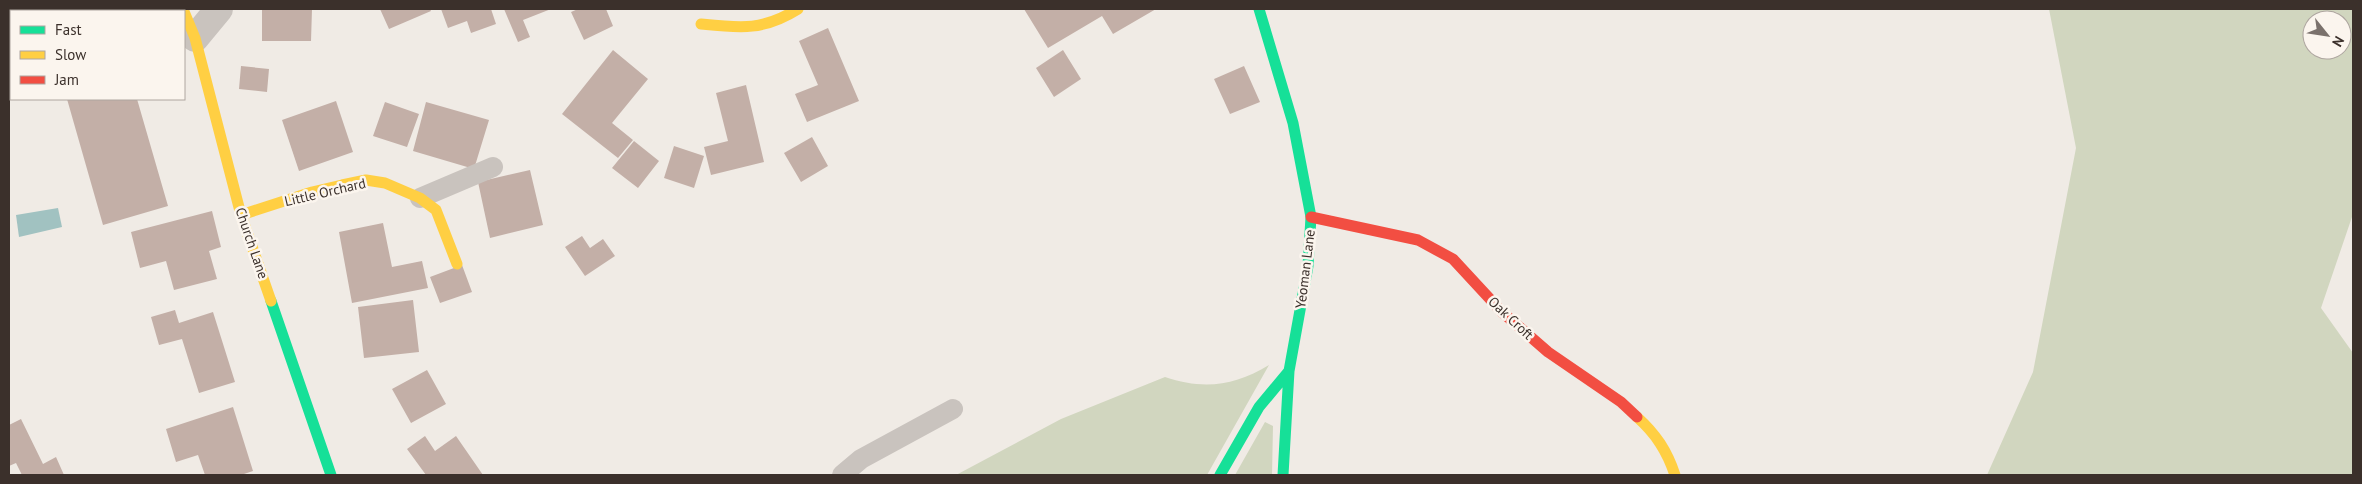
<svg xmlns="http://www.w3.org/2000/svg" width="2362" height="484" viewBox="0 0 2362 484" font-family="'PT Sans',sans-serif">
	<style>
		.green { fill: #d1d6bf; fill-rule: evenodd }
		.water { fill: #a1c2c1 }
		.building { fill: #c3afa7 }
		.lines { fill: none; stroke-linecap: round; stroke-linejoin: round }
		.lane { stroke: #c9c3be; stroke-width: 20 }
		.street { stroke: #c9c3be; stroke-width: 28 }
		.fast { stroke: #16e098; stroke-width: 11 }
		.slow { stroke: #ffcf43; stroke-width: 11 }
		.jam { stroke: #f24e42; stroke-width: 11 }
		.labels { text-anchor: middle; stroke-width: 5; stroke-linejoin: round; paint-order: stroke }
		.street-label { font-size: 14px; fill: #3b302b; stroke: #fbf5ee }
	</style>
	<rect width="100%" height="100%" fill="#f0ebe5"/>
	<path class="green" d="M 2049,9 L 2353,9 L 2353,214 L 2321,308 L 2353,353 L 2353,475 L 1987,475 L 2033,372 L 2076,148 ZM 2312,20 L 2342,20 L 2342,50 L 2312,50 Z
		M 1269,365 L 1207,475 L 956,475 L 1061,419 L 1165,377 C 1203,390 1235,386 1269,365 Z
		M 1265,422 L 1273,426 L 1272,475 L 1235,475 Z"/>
	<path class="water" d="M 58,208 L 62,227 L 19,237 L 16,215 Z"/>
	<path class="building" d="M 262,9 L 312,9 L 311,41 L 262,41 Z
		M 380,9 L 430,9 L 431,11 L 389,29 Z
		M 441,9 L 491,9 L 496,24 L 471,33 L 467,21 L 448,28 Z
		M 504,9 L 551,9 L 523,20 L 530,37 L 518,42 Z
		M 578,9 L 606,9 L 613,26 L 584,40 L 571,12 Z
		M 1024,9 L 1156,9 L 1113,34 L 1102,16 L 1048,48 Z
		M 828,28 L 859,101 L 807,122 L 795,94 L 818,85 L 799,41 Z
		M 613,50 L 648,79 L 612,123 L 633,140 L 618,158 L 562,114 Z
		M 1063,50 L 1081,79 L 1054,97 L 1036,68 Z
		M 241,66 L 269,69 L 267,92 L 239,89 Z
		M 1244,66 L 1260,102 L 1230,114 L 1214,79 Z
		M 746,85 L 764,162 L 711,175 L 704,147 L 728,141 L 716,93 Z
		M 67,99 L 137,99 L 168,206 L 103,225 Z
		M 336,101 L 353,152 L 299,171 L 282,120 Z
		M 385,102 L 419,114 L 407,147 L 373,136 Z
		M 426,102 L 489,120 L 474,169 L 413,151 Z
		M 812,137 L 828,166 L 801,182 L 784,153 Z
		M 634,141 L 659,161 L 638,188 L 612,168 Z
		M 674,146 L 704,156 L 694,188 L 664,178 Z
		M 530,170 L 543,225 L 490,238 L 478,182 Z
		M 212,211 L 221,247 L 209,251 L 217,279 L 174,290 L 166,261 L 140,268 L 131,232 Z
		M 383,223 L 392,267 L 422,261 L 428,288 L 352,303 L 339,232 Z
		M 582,236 L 590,248 L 603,239 L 615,256 L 585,276 L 565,247 Z
		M 462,265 L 472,292 L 440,303 L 430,277 Z
		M 413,300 L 419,352 L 364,358 L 358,307 Z
		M 175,310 L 179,323 L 213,312 L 235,382 L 199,393 L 182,339 L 159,345 L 151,317 Z
		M 427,370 L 446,404 L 411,423 L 392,389 Z
		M 233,407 L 253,471 L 241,475 L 205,475 L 198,455 L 176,462 L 166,429 Z
		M 21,419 L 43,464 L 56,457 L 64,475 L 22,475 L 16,463 L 9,466 L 9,425 Z
		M 425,436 L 435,451 L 456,436 L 483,475 L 426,475 L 407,449 Z"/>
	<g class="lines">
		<path class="lane" d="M 420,198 L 493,167
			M 842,475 L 861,459 L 953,409"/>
		<path class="street" d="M 195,38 L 219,9"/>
		<path class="fast" d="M 1259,9 L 1293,123 L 1311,217 L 1308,266 L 1289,371 L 1283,475
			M 271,301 L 331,475
			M 1220,475 L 1259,407 L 1289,371"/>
		<path class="slow" d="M 183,9 L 195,38 L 241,215 L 271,301
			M 701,24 C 740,28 763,31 798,9
			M 241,215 L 312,192 L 342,185 L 366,180 L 385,183 L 420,198 L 436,210 L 457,264
			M 1637,417 C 1656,434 1667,451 1675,475"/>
		<path class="jam" d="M 1311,217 L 1418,240 L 1453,259 L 1502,312 L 1548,352 L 1621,402 L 1637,417"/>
	</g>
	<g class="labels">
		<g class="street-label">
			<text transform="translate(325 192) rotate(-13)" y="5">Little Orchard</text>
			<text transform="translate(252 243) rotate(71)" y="5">Church Lane</text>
			<text transform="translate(1305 269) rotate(-83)" y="5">Yeoman Lane</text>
			<text transform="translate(1511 318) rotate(43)" y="5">Oak Croft</text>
		</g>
	</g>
	<rect width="2362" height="484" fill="none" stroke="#3b302b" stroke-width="20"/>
	<rect x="10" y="10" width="175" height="90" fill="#fbf5ee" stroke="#aea6a0"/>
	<rect x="20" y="26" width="25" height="8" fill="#16e098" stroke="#aea6a0"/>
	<text x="55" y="35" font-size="15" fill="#3b302b">Fast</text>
	<rect x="20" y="51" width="25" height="8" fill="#ffcf43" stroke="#aea6a0"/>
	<text x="55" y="60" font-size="15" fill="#3b302b">Slow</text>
	<rect x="20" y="76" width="25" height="8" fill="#f24e42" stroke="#aea6a0"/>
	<text x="55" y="85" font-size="15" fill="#3b302b">Jam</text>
	<g transform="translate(2327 35) rotate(120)"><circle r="24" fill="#fbf5ee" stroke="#aea6a0"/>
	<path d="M0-4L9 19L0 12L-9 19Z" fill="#7a716c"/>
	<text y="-8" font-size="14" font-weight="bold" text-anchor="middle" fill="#3b302b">N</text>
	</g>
</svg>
